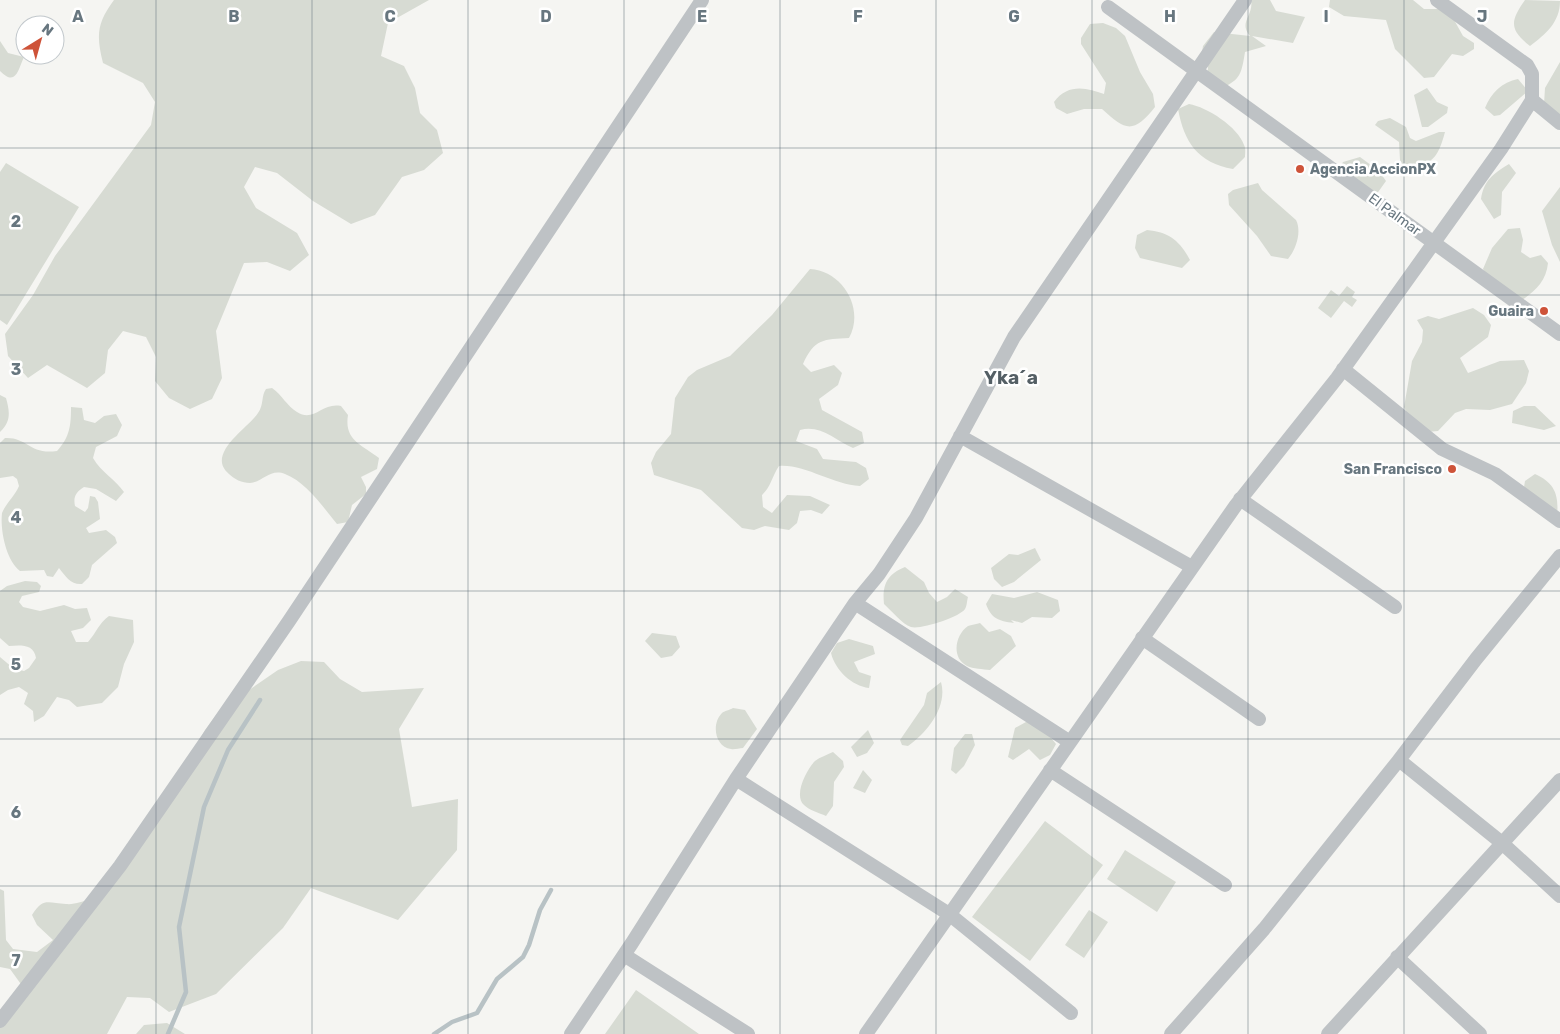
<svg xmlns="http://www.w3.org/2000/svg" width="1560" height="1034" viewBox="0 0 1560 1034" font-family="Rubik,sans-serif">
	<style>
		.green { fill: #d7dbd3 }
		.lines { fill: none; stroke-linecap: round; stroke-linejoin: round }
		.stream { stroke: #b8c2c5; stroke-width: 4.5 }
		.street { stroke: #bec2c5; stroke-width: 14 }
		.grid { fill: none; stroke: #67767f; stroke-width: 1; stroke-opacity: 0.55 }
		.poi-dot { fill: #ce5339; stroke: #fff; stroke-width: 2 }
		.labels { text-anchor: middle; stroke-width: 5; stroke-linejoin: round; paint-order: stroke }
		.poi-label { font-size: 14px; font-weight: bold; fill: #67767f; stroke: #fff; text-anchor: end }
		.street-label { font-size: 14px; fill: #67767f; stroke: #fff }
		.district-label { font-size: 19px; font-weight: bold; fill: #545f65; stroke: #fff }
		.grid-label { font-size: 16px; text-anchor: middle; font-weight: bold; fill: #67767f; stroke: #fff; stroke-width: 5; stroke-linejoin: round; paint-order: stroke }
	</style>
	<rect width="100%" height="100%" fill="#f5f5f2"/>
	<path class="green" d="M 114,0 L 429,0 L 388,23 L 381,56 L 404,66 L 415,88 L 420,113 L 437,130 L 443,153 L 424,170 L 402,177 L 375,215 L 351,224 L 313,201 L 277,173 L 255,167 L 244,187 L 256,208 L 297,233 L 309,255 L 290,271 L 267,262 L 244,263 L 216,331 L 222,378 L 212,399 L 190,409 L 169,398 L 155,381 L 156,357 L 146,337 L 123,331 L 108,350 L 105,373 L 87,388 L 47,365 L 28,378 L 8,356 L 5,334 L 33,295 L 55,256 L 151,125 L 155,102 L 143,83 L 103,63 C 96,35 97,23 114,0 Z
		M 1251,0 L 1270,0 L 1276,11 L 1305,17 L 1293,43 L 1252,36 L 1266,46 L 1245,52 C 1241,77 1240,80 1216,91 L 1206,86 L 1208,68 L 1202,52 L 1203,46 L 1214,32 L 1250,36 C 1238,22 1254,16 1251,0 Z
		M 1330,0 L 1413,0 L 1424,9 L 1448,9 L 1463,36 L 1474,43 L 1474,49 L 1463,56 L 1452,54 L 1434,77 L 1424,78 L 1395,49 L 1386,20 L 1344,16 L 1329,7 Z
		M 1525,0 L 1560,1 C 1560,22 1546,34 1530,46 C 1508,29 1511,20 1525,0 Z
		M 1103,23 L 1116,28 L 1125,36 L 1140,72 L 1153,94 L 1155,107 C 1133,135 1125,130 1102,109 L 1084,109 L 1067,114 L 1056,108 L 1054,102 C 1068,83 1087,88 1104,94 L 1106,83 L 1081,44 L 1081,38 L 1090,24 Z
		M 0,41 L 8,53 L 24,57 C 18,70 16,87 0,71 Z
		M 1560,62 L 1560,114 L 1558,114 L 1544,104 L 1545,88 Z
		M 1518,79 L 1528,91 L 1500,115 L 1494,116 L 1485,108 C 1491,93 1502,82 1518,79 Z
		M 1427,88 L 1437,102 L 1448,107 L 1447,113 L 1428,127 L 1422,127 L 1414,95 Z
		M 1189,104 C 1207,107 1238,127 1244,145 C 1246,148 1245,154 1245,157 L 1233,169 C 1198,163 1184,142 1178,109 Z
		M 1390,118 L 1406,127 L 1410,138 L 1416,141 L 1439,132 L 1445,132 C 1437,161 1432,163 1405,170 L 1400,160 L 1399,142 L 1375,125 L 1378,121 Z
		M 1360,157 L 1379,171 L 1386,181 L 1376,195 L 1337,173 L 1343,162 Z
		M 6,163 L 79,207 L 7,325 L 0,320 L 0,172 Z
		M 1509,164 L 1516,173 L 1502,192 L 1501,215 L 1494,219 L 1481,199 C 1484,180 1493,174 1509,164 Z
		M 1258,183 L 1262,190 L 1296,220 C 1302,232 1296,249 1288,259 L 1271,256 L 1257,236 L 1229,205 L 1228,194 L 1233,190 Z
		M 1560,187 L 1560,262 L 1552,245 L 1542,211 Z
		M 1520,228 L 1523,240 L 1521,252 L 1530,258 L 1541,255 L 1548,263 C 1546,285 1530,295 1513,306 L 1495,289 L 1483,269 L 1492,248 L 1508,229 Z
		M 1147,230 C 1169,232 1180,241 1190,260 L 1182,268 L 1140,258 L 1135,248 L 1137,235 Z
		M 810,269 C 843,271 865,309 849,338 C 824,339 814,339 803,364 L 811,372 L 834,365 L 842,373 L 838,385 L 819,399 L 822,410 L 862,432 L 864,443 L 853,448 C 835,440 820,424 800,430 L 796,441 L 817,449 L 823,459 L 856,462 L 866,468 L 869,479 L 860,486 C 833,485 805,464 779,466 C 772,476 771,487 762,495 L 763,507 L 772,513 L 787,495 L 810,496 L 830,505 L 822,514 L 811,510 L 800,511 L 797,523 L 789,530 L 765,526 L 754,530 L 742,528 L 701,490 L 654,475 L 651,463 L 656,452 L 671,434 L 675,398 L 688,377 L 697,370 L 730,356 L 772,315 Z
		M 1347,286 L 1355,292 L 1352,297 L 1357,300 L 1352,307 L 1344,301 L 1331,318 L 1318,308 L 1331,290 L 1339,296 Z
		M 1473,308 L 1484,315 L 1491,325 L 1488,337 L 1460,358 L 1468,373 L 1500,361 L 1524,360 L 1529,371 L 1526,383 L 1512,404 L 1490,410 L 1466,409 L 1455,413 L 1438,431 L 1427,432 L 1409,418 L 1404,407 L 1412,361 L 1422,342 L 1423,330 L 1417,320 L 1428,316 L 1439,319 Z
		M 272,388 C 282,395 287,406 297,412 C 314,423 322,402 341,406 L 348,415 C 344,440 361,444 379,458 L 377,469 L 361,477 L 366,487 L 366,494 L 352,505 L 348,522 L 337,524 C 323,507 306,482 285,474 C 270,468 263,482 250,483 C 242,483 234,479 229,474 C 205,454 248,428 258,413 C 264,405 261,396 266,389 Z
		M 0,395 L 6,398 C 10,412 11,422 0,432 Z
		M 1524,406 L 1535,406 L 1556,426 L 1544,430 L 1512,423 L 1513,411 Z
		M 71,407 L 82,408 L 84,420 L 95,423 L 104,416 L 116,414 L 122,425 L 117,436 L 96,447 L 93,458 C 101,472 115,479 124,492 L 116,501 L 96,489 L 84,487 C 76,492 73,497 75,506 L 85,512 L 88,508 L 90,496 L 95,497 L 98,502 L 100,519 L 86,528 L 89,533 L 106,530 L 115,537 L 117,543 L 92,565 L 89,577 L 82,584 C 71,585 66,577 59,568 L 53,577 L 47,576 L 44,570 L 20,571 C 6,560 0,530 2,513 C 6,503 15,496 19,486 L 17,479 L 13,476 L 0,478 L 0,443 L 5,438 C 28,437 29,455 57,451 C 70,437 71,425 71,407 Z
		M 1535,474 C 1555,483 1559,495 1557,516 L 1524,487 L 1525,481 Z
		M 1035,548 L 1041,560 L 1014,582 L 1002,587 L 994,579 L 991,568 L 1009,554 L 1018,555 Z
		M 905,567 L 924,582 L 929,593 L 937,602 L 947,597 L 955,589 L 968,597 C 967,600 967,606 965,609 C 960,617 920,630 911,627 C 902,624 892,611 884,604 C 882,585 887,574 905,567 Z
		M 25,581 L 37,582 L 41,586 L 39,592 L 22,596 L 19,602 L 23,607 L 40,611 L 64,605 L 75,609 L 87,608 L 91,620 L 83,628 L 71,631 L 76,642 L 88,642 C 96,633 99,623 109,616 L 133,620 L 134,642 L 124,664 L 118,687 L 102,703 L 77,707 L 69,700 L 57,697 L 44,716 L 34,722 L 33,711 L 24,704 L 28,693 L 19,687 L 8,690 L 0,695 L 0,657 L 13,668 L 24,671 L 29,668 L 36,658 C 34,644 21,645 9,646 L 0,638 L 0,591 L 7,586 Z
		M 1037,592 L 1058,600 L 1060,611 L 1052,618 L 1032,617 L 1022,623 L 1011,620 L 1014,623 C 998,621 991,618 986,604 L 992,594 L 1014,598 Z
		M 980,623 L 989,632 L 1000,629 L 1011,636 L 1016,646 L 990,670 C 983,669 973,669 967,666 C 951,658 955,635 968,626 C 971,625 977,624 980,623 Z
		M 652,633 L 676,636 L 680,647 L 672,656 L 661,658 L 645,641 Z
		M 849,639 L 873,646 L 875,654 L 854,662 L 859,672 L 871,676 L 869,688 C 852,686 835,670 831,653 L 837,643 Z
		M 301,661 L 324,662 L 340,679 L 362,692 L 424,688 L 399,729 L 412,807 L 458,799 L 457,850 L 398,920 L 311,888 L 283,928 L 216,994 L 169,1012 L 150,998 L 127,997 L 107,1034 L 0,1034 L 0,1019 L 23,987 L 10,969 L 0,967 L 0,889 L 4,891 L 6,940 L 13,949 L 37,952 L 53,940 L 37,925 L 32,915 C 43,897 48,903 66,904 C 74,905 83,901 91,899 L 172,790 L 205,730 L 220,710 L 278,670 Z
		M 941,682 C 948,707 927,733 908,746 L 902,745 L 900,740 L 924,705 L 927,693 Z
		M 733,708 L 745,710 L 757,729 L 743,748 C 739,748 734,750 731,749 C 715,747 711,724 722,713 C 724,711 730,710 733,708 Z
		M 1026,722 L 1039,723 L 1056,744 L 1050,755 L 1040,760 L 1029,749 L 1013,760 L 1008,757 L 1015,728 Z
		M 868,730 L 874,743 L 867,753 L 857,757 L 851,747 Z
		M 965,734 L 972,734 L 975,745 L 964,766 L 956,774 L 951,770 L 954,748 Z
		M 833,752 L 843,761 L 844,767 L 834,782 L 833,806 L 826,816 C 819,813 809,810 804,805 C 793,795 807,769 815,761 C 820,757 827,755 833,752 Z
		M 863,770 L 872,780 L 865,793 L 853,788 Z
		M 1045,821 L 1103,865 L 1030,961 L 972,917 Z
		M 1125,850 L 1176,882 L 1157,912 L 1107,879 Z
		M 1089,910 L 1108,922 L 1084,958 L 1065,945 Z
		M 636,990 L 699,1034 L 605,1034 Z
		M 167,1023 L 185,1034 L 136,1034 L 144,1025 Z"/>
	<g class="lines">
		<path class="stream" d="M 168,1034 L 186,992 L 179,927 L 204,807 L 228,750 L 260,700
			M 434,1034 L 452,1022 L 477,1013 L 497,979 L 523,957 L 529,945 L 540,910 L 551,890"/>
		<path class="street" d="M 1437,0 L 1527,65 L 1532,74 L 1532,100 L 1560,123
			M 1108,7 L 1560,334
			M 1343,369 L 1442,449 L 1495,474 L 1560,521
			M 960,436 L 1192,567
			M 1240,499 L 1395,607
			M 855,603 L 1070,742
			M 1142,638 L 1259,719
			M 1399,760 L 1502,843 L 1560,896
			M 1050,770 L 1225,885
			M 736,779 L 949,914 L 1071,1013
			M 624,955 L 748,1034
			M 1397,957 L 1480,1034
			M 0,1021 L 120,866 L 289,621 L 702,0
			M 571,1034 L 632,943 L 736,779 L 855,603 L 879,574 L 916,518 L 1014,337 L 1245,0
			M 866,1034 L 1236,505 L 1337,378 L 1501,149 L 1532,100
			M 1171,1034 L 1264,929 L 1399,760 L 1476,659 L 1560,556
			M 1328,1034 L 1560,780"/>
	</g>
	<path class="grid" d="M 156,0 L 156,1034M 312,0 L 312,1034M 468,0 L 468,1034M 624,0 L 624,1034M 780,0 L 780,1034M 936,0 L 936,1034M 1092,0 L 1092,1034M 1248,0 L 1248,1034M 1404,0 L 1404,1034M 0,148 L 1560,148M 0,295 L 1560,295M 0,443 L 1560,443M 0,591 L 1560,591M 0,739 L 1560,739M 0,886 L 1560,886"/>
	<g class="poi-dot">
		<circle cx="1300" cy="169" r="5"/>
		<circle cx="1544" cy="311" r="5"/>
		<circle cx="1452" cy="469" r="5"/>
	</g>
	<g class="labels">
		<g class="poi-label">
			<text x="1310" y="174" text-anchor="start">Agencia AccionPX</text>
			<text x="1534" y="316">Guaira</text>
			<text x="1442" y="474">San Francisco</text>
		</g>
		<g class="street-label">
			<text transform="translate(1395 214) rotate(36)" y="5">El Palmar</text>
		</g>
		<g class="district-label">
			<text x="1011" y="384">Yka´a</text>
		</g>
	</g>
	<g class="grid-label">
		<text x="78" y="22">A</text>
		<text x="234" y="22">B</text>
		<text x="390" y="22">C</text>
		<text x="546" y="22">D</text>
		<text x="702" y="22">E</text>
		<text x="858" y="22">F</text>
		<text x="1014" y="22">G</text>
		<text x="1170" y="22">H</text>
		<text x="1326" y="22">I</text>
		<text x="1482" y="22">J</text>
		<text x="16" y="227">2</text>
		<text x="16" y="375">3</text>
		<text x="16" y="523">4</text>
		<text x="16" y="670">5</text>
		<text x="16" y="818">6</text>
		<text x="16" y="966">7</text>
	</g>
	<g transform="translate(40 40) rotate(37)"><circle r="24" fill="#ffffff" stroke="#c2c8cc"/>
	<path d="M0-4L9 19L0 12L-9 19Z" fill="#ce5339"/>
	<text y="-8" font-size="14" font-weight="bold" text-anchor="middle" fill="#67767f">N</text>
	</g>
</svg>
